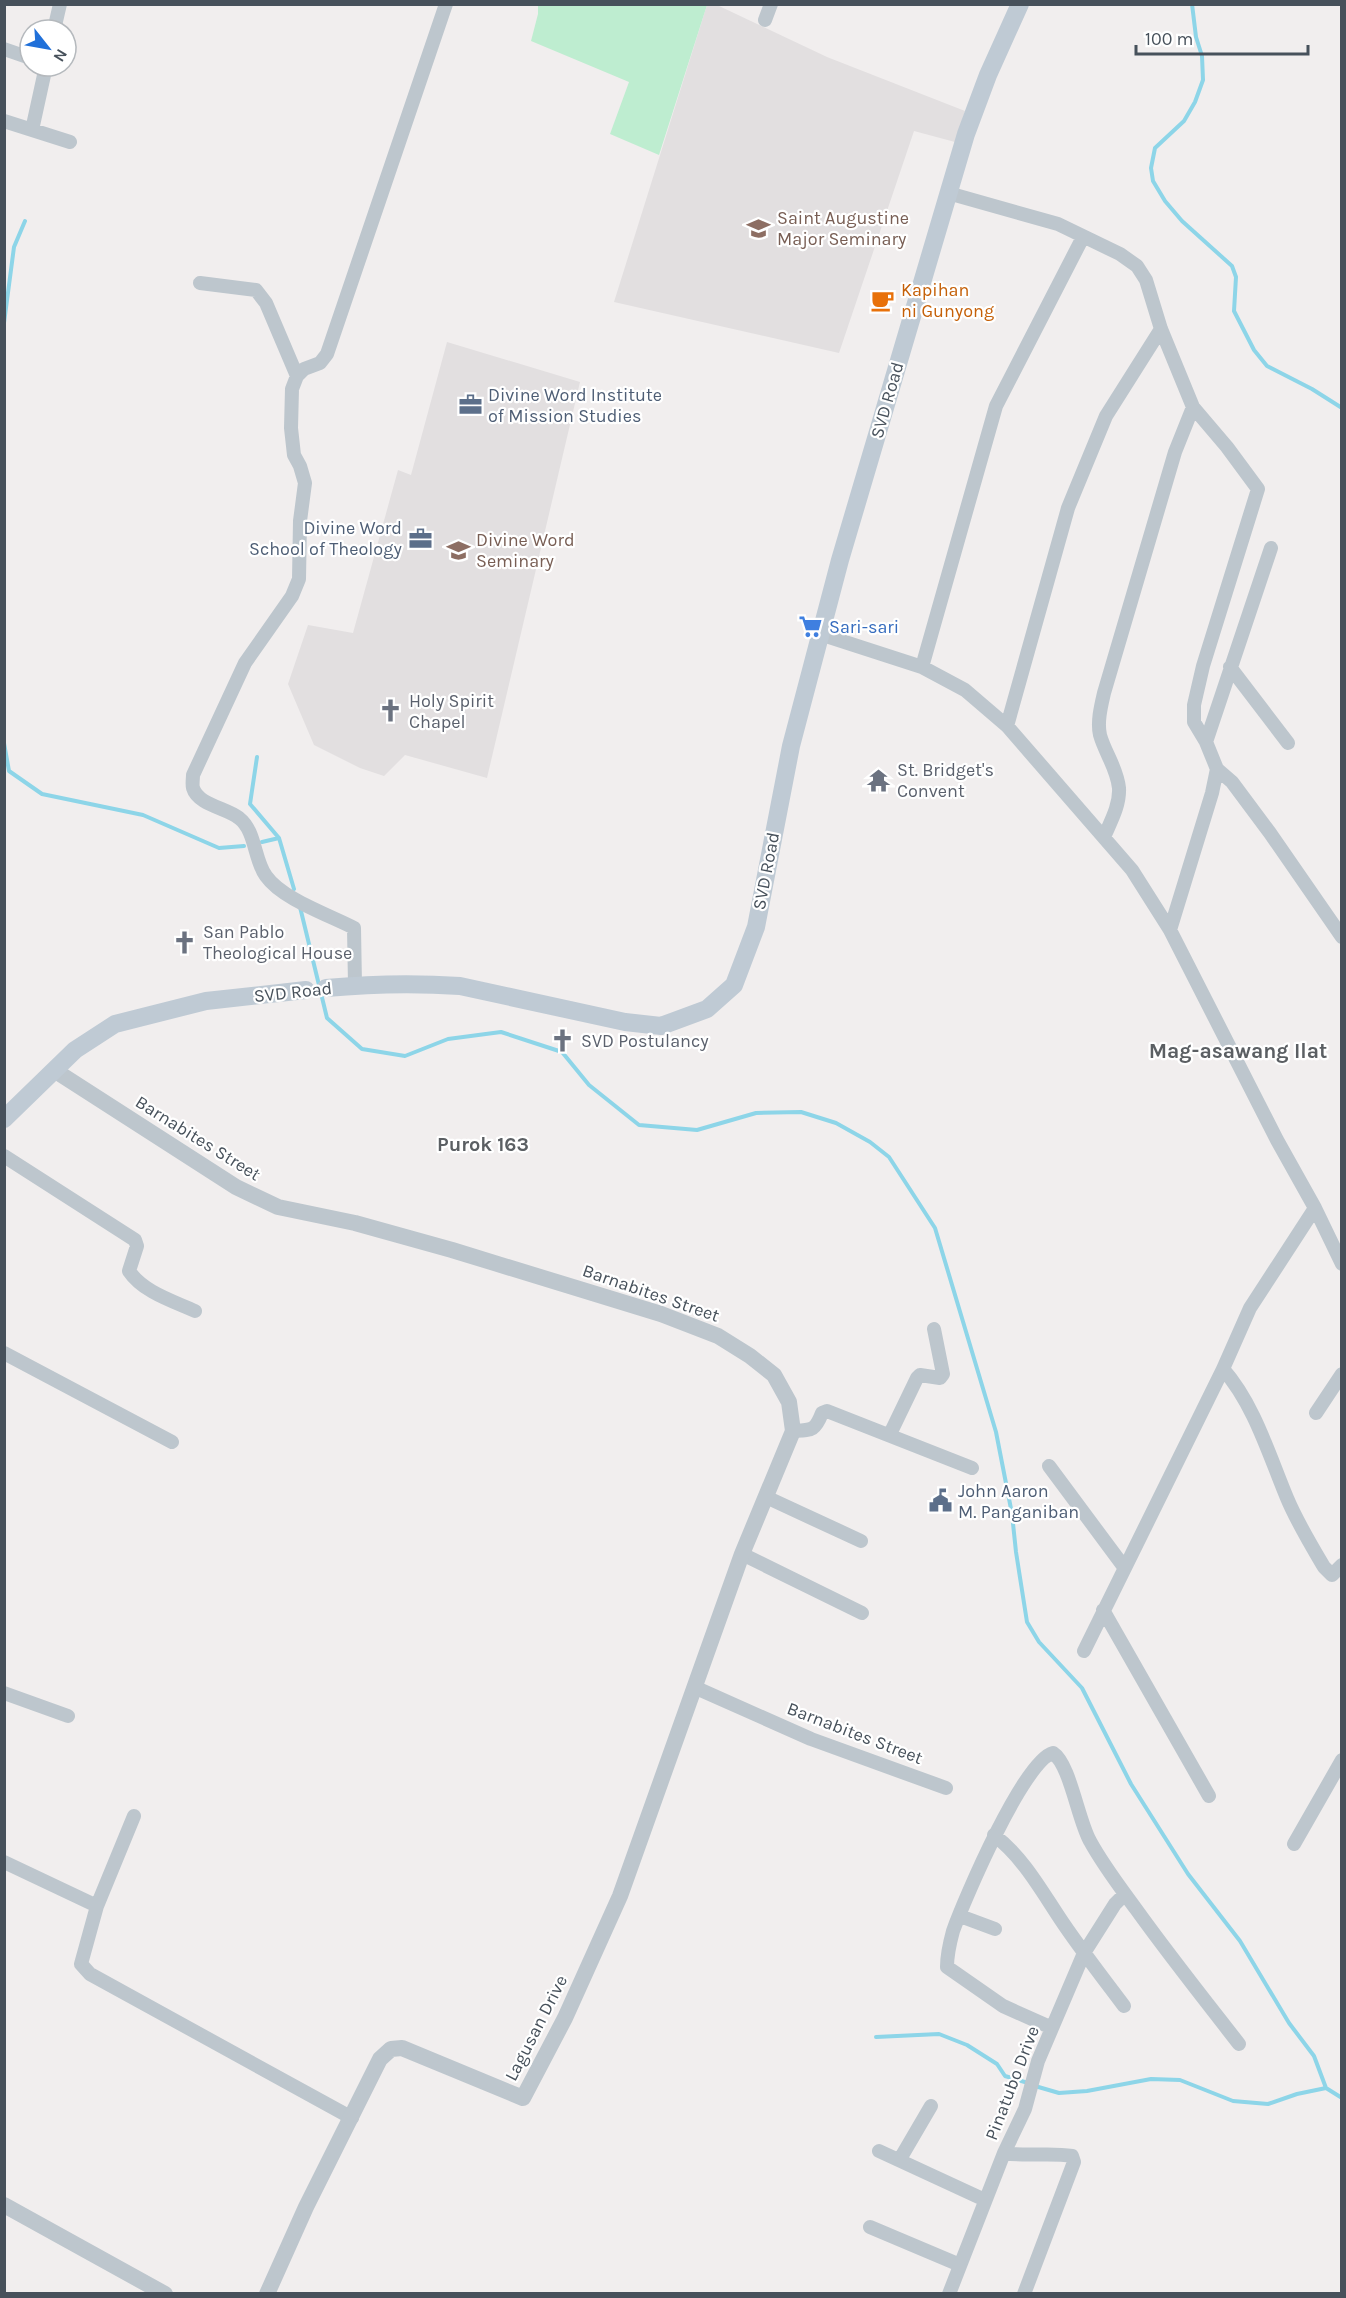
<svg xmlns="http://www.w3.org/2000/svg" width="1346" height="2298" viewBox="0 0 1346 2298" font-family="Karla,sans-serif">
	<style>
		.education { fill: #e2dfe0 }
		.green { fill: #beedd0 }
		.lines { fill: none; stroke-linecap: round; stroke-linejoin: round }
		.stream { stroke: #8dd5e8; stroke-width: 4 }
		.minor { stroke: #bdc6cd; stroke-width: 14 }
		.tertiary { stroke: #bdc6cd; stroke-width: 16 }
		.secondary { stroke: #bfcad4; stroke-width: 18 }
		.labels { text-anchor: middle; stroke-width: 4.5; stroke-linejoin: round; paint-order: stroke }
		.education-label { font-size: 18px; fill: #785e54; stroke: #fff; text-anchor: start }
		.food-label { font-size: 18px; fill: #c56008; stroke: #fff; text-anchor: start }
		.service-label { font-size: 18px; fill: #4e5e75; stroke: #fff; text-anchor: start }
		.street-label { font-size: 18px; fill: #47515b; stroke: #fff }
		.shop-label { font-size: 18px; fill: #366cbe; stroke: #fff; text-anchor: start }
		.worship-label { font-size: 18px; fill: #5b616d; stroke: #fff; text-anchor: start }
		.neighbourhood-label { font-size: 20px; font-weight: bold; fill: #5b5f63; stroke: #fff }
		.quarter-label { font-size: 21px; font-weight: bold; fill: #5b5f63; stroke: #fff }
	</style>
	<rect width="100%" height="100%" fill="#f1eeee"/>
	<path class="education" d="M 707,5 L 717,5 L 827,57 L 965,111 L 955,142 L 914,131 L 839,353 L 614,302 Z
		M 447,342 L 580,382 L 487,778 L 405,755 L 384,776 L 360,768 L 314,745 L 288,684 L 308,625 L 353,633 L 398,470 L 411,475 Z"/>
	<path class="green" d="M 538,5 L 707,5 L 659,155 L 610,134 L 629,82 L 531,41 L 538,14 Z"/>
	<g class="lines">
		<path class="stream" d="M 1192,4 L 1196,37 L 1202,56 L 1203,80 L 1195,102 L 1184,121 L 1155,148 L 1151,168 L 1153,181 L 1165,201 L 1182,221 L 1232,266 L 1236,277 L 1234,311 L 1254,350 L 1267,366 L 1312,389 L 1342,408
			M 4,323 L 14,247 L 25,221
			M 4,743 L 9,771 L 42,794 L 143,815 L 219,848 L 244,846
			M 257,757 L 250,804 L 279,838 L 294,889
			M 262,842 L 279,838
			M 300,907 L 327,1018 L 362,1049 L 405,1056 L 448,1039 L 501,1032 L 562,1052 L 589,1085 L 639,1125 L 697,1130 L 756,1113 L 801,1112 L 836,1123 L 870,1142 L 889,1157 L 935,1228 L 996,1432 L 1012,1514 L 1016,1552 L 1027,1622 L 1039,1642 L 1082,1688 L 1131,1784 L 1188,1874 L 1240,1941 L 1289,2023 L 1314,2056 L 1326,2088 L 1342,2098
			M 876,2037 L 939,2034 L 967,2045 L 997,2064 L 1005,2076 L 1028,2083
			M 1035,2086 L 1059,2093 L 1087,2091 L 1151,2079 L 1180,2080 L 1233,2101 L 1268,2104 L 1297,2094 L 1326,2088"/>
		<path class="minor" d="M 765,20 L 771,4
			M 54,30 L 60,4
			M 4,49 L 30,58
			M 4,121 L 70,142
			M 32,130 L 46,66
			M 948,193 L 1058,224 L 1120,254 L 1137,266 L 1146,280 L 1161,329 L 1193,407 L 1227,447 L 1258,489 L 1203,666 L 1194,705 L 1194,722 L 1206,742 L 1217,769 L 1212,793 L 1170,930
			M 200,283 L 256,290 L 266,303 L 297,376
			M 820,634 L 922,667 L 965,690 L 1007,726 L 1132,870 L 1170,930 L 1277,1140 L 1315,1208 L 1342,1264
			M 922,667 L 996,406 L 1083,237
			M 1230,667 L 1288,743
			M 1007,726 L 1068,508 L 1106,416 L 1161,329
			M 1206,742 L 1271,548
			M 1217,769 L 1232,782 L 1270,833 L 1342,937
			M 1104,837 C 1111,821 1120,805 1119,788 C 1117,768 1105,753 1100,735 C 1097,722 1101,706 1104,693 L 1175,452 L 1193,407
			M 355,985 L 354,928 C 329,915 282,899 266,876 C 254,860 256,831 239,818 C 227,808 198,805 193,788 C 192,785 193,778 193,775 L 245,663 L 292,596 L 299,579 L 300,521 L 305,483 L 300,466 L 294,455 L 291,428 L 292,389 L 297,376 L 304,369 L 320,363 L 327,354 L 446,4
			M 4,1156 L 135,1240 L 137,1246 L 129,1271 C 143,1292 173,1301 195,1311
			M 4,1353 L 172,1442
			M 1223,1369 C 1254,1404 1269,1455 1287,1498 C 1297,1522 1311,1545 1324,1567 L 1332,1575 L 1342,1565
			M 1316,1413 L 1342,1374
			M 793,1431 C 812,1430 815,1431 822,1413 L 827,1411 L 972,1468
			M 890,1434 L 917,1378 L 920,1375 L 940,1378 L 943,1374 L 934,1329
			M 1049,1466 L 1124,1567
			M 766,1497 L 861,1541
			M 742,1554 L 862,1613
			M 1103,1610 L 1209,1796
			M 1084,1651 L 1223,1369 L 1250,1308 L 1315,1208
			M 694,1687 L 811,1739 L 946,1788
			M 4,1693 L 68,1716
			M 134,1816 L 97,1906 L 81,1964 L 90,1974 L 352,2118
			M 994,1835 C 1024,1858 1042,1892 1063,1923 C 1082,1951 1103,1978 1124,2006
			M 1294,1844 L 1342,1760
			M 4,1862 L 97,1906
			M 960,1916 L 995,1929
			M 1052,2028 L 1003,2006 L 947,1967 C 947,1955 950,1942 953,1931 C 964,1900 1024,1760 1053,1753 C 1070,1764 1078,1820 1090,1841 C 1103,1865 1120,1887 1136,1909 C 1169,1955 1204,1999 1239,2044
			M 879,2151 L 985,2200
			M 1004,2153 C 1027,2157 1050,2152 1072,2156 L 1074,2162 L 1024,2294
			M 900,2159 L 931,2106
			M 870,2227 L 960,2265
			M 949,2294 L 1004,2153 L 1025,2109 L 1038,2061 L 1084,1953 L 1115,1904 L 1125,1894"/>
		<path class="tertiary" d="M 54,1070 L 236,1187 L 278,1207 L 355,1223 L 452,1250 L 661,1314 L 718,1336 L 750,1356 L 774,1375 L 789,1402 L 793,1431 L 742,1554 L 620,1896 L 565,2018 L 523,2098 L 402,2048 L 391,2049 L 380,2059 L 306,2207 L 267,2294
			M 4,2205 L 165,2294"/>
		<path class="secondary" d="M 326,988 C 369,984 417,983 460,986 L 625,1022 L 661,1026 L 707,1009 L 734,985 L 756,927 L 791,746 L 840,560 L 966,134 L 988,75 L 1020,4
			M 4,1119 L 75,1050 L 115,1024 L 206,1001 L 306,990"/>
	</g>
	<defs>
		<symbol id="university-bare" viewBox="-9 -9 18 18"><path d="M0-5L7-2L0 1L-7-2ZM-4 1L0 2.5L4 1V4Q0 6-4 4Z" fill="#8d6e63" stroke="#fff" stroke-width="2.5" paint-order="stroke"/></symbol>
		<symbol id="cafe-bare" viewBox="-9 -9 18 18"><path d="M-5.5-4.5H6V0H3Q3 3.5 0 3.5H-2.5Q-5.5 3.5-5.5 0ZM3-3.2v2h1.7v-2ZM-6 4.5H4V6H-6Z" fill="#e8710a" stroke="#fff" stroke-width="2.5" paint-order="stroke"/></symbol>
		<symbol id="office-bare" viewBox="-9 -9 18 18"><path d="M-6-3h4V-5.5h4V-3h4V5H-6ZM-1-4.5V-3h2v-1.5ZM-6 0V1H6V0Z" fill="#5c6f8a" stroke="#fff" stroke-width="2.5" paint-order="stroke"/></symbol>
		<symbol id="supermarket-bare" viewBox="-9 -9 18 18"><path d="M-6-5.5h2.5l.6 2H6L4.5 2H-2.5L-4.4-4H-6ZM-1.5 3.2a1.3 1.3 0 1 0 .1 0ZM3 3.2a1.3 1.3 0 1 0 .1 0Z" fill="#3f7fe0" stroke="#fff" stroke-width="2.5" paint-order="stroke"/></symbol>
		<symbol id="church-bare" viewBox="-9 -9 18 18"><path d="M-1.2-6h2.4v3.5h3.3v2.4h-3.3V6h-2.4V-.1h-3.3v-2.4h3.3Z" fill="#6b7280" stroke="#fff" stroke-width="2.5" paint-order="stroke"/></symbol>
		<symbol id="temple-bare" viewBox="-9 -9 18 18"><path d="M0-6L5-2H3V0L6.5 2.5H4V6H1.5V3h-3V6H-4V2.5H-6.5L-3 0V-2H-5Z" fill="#6b7280" stroke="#fff" stroke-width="2.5" paint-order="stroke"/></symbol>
		<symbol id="civic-bare" viewBox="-9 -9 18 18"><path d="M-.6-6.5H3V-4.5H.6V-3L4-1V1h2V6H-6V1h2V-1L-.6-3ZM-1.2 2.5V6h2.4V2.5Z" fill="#5c6f8a" stroke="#fff" stroke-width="2.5" paint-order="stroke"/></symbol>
	</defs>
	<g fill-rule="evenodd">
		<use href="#university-bare" x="742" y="212" width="33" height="33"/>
		<use href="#cafe-bare" x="866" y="284" width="33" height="33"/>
		<use href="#office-bare" x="454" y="388" width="33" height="33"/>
		<use href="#office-bare" x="404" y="522" width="33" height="33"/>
		<use href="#university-bare" x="442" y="534" width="33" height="33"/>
		<use href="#supermarket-bare" x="794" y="610" width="33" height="33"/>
		<use href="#church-bare" x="374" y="694" width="33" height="33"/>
		<use href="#temple-bare" x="862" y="764" width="33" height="33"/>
		<use href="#church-bare" x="168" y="926" width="33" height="33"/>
		<use href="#church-bare" x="546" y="1024" width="33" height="33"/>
		<use href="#civic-bare" x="924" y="1484" width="33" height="33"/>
	</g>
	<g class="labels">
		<g class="education-label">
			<text x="777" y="224">Saint Augustine<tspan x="777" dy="21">Major Seminary</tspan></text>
			<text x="476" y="546">Divine Word<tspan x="476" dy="21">Seminary</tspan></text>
		</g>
		<g class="food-label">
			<text x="901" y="296">Kapihan<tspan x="901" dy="21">ni Gunyong</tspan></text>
		</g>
		<g class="service-label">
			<text x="488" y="401">Divine Word Institute<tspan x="488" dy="21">of Mission Studies</tspan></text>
			<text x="402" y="534" text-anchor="end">Divine Word<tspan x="402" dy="21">School of Theology</tspan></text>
			<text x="958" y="1497">John Aaron<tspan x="958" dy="21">M. Panganiban</tspan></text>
		</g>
		<g class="street-label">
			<text transform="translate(887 400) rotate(-74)" y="6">SVD Road</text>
			<text transform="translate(766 871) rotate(-79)" y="6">SVD Road</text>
			<text transform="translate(293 992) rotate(-6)" y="6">SVD Road</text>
			<text transform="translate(198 1138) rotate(32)" y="6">Barnabites Street</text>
			<text transform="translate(651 1293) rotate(19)" y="6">Barnabites Street</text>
			<text transform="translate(855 1733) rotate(21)" y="6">Barnabites Street</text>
			<text transform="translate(536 2028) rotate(-63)" y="6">Lagusan Drive</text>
			<text transform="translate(1012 2083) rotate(-69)" y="6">Pinatubo Drive</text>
		</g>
		<g class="shop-label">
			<text x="829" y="633">Sari-sari</text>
		</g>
		<g class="worship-label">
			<text x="409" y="707">Holy Spirit<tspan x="409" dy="21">Chapel</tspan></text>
			<text x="897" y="776">St. Bridget's<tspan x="897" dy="21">Convent</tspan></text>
			<text x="203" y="938">San Pablo<tspan x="203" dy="21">Theological House</tspan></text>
			<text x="581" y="1047">SVD Postulancy</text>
		</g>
		<g class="neighbourhood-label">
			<text x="483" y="1151">Purok 163</text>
		</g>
		<g class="quarter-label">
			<text x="1238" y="1058">Mag-asawang Ilat</text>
		</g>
	</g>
	<rect width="1346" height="2298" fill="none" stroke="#47515b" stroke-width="12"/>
	<g transform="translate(48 48) rotate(121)"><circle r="28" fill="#ffffff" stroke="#b5b9bd" stroke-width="1.5"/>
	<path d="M0-4.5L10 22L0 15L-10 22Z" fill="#2070d9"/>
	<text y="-9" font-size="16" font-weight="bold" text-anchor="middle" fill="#47515b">N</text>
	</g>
	<path d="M1136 45v9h172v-9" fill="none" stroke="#47515b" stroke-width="3"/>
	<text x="1145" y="45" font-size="18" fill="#47515b" stroke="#ffffff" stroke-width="4.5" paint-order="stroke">100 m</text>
</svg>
